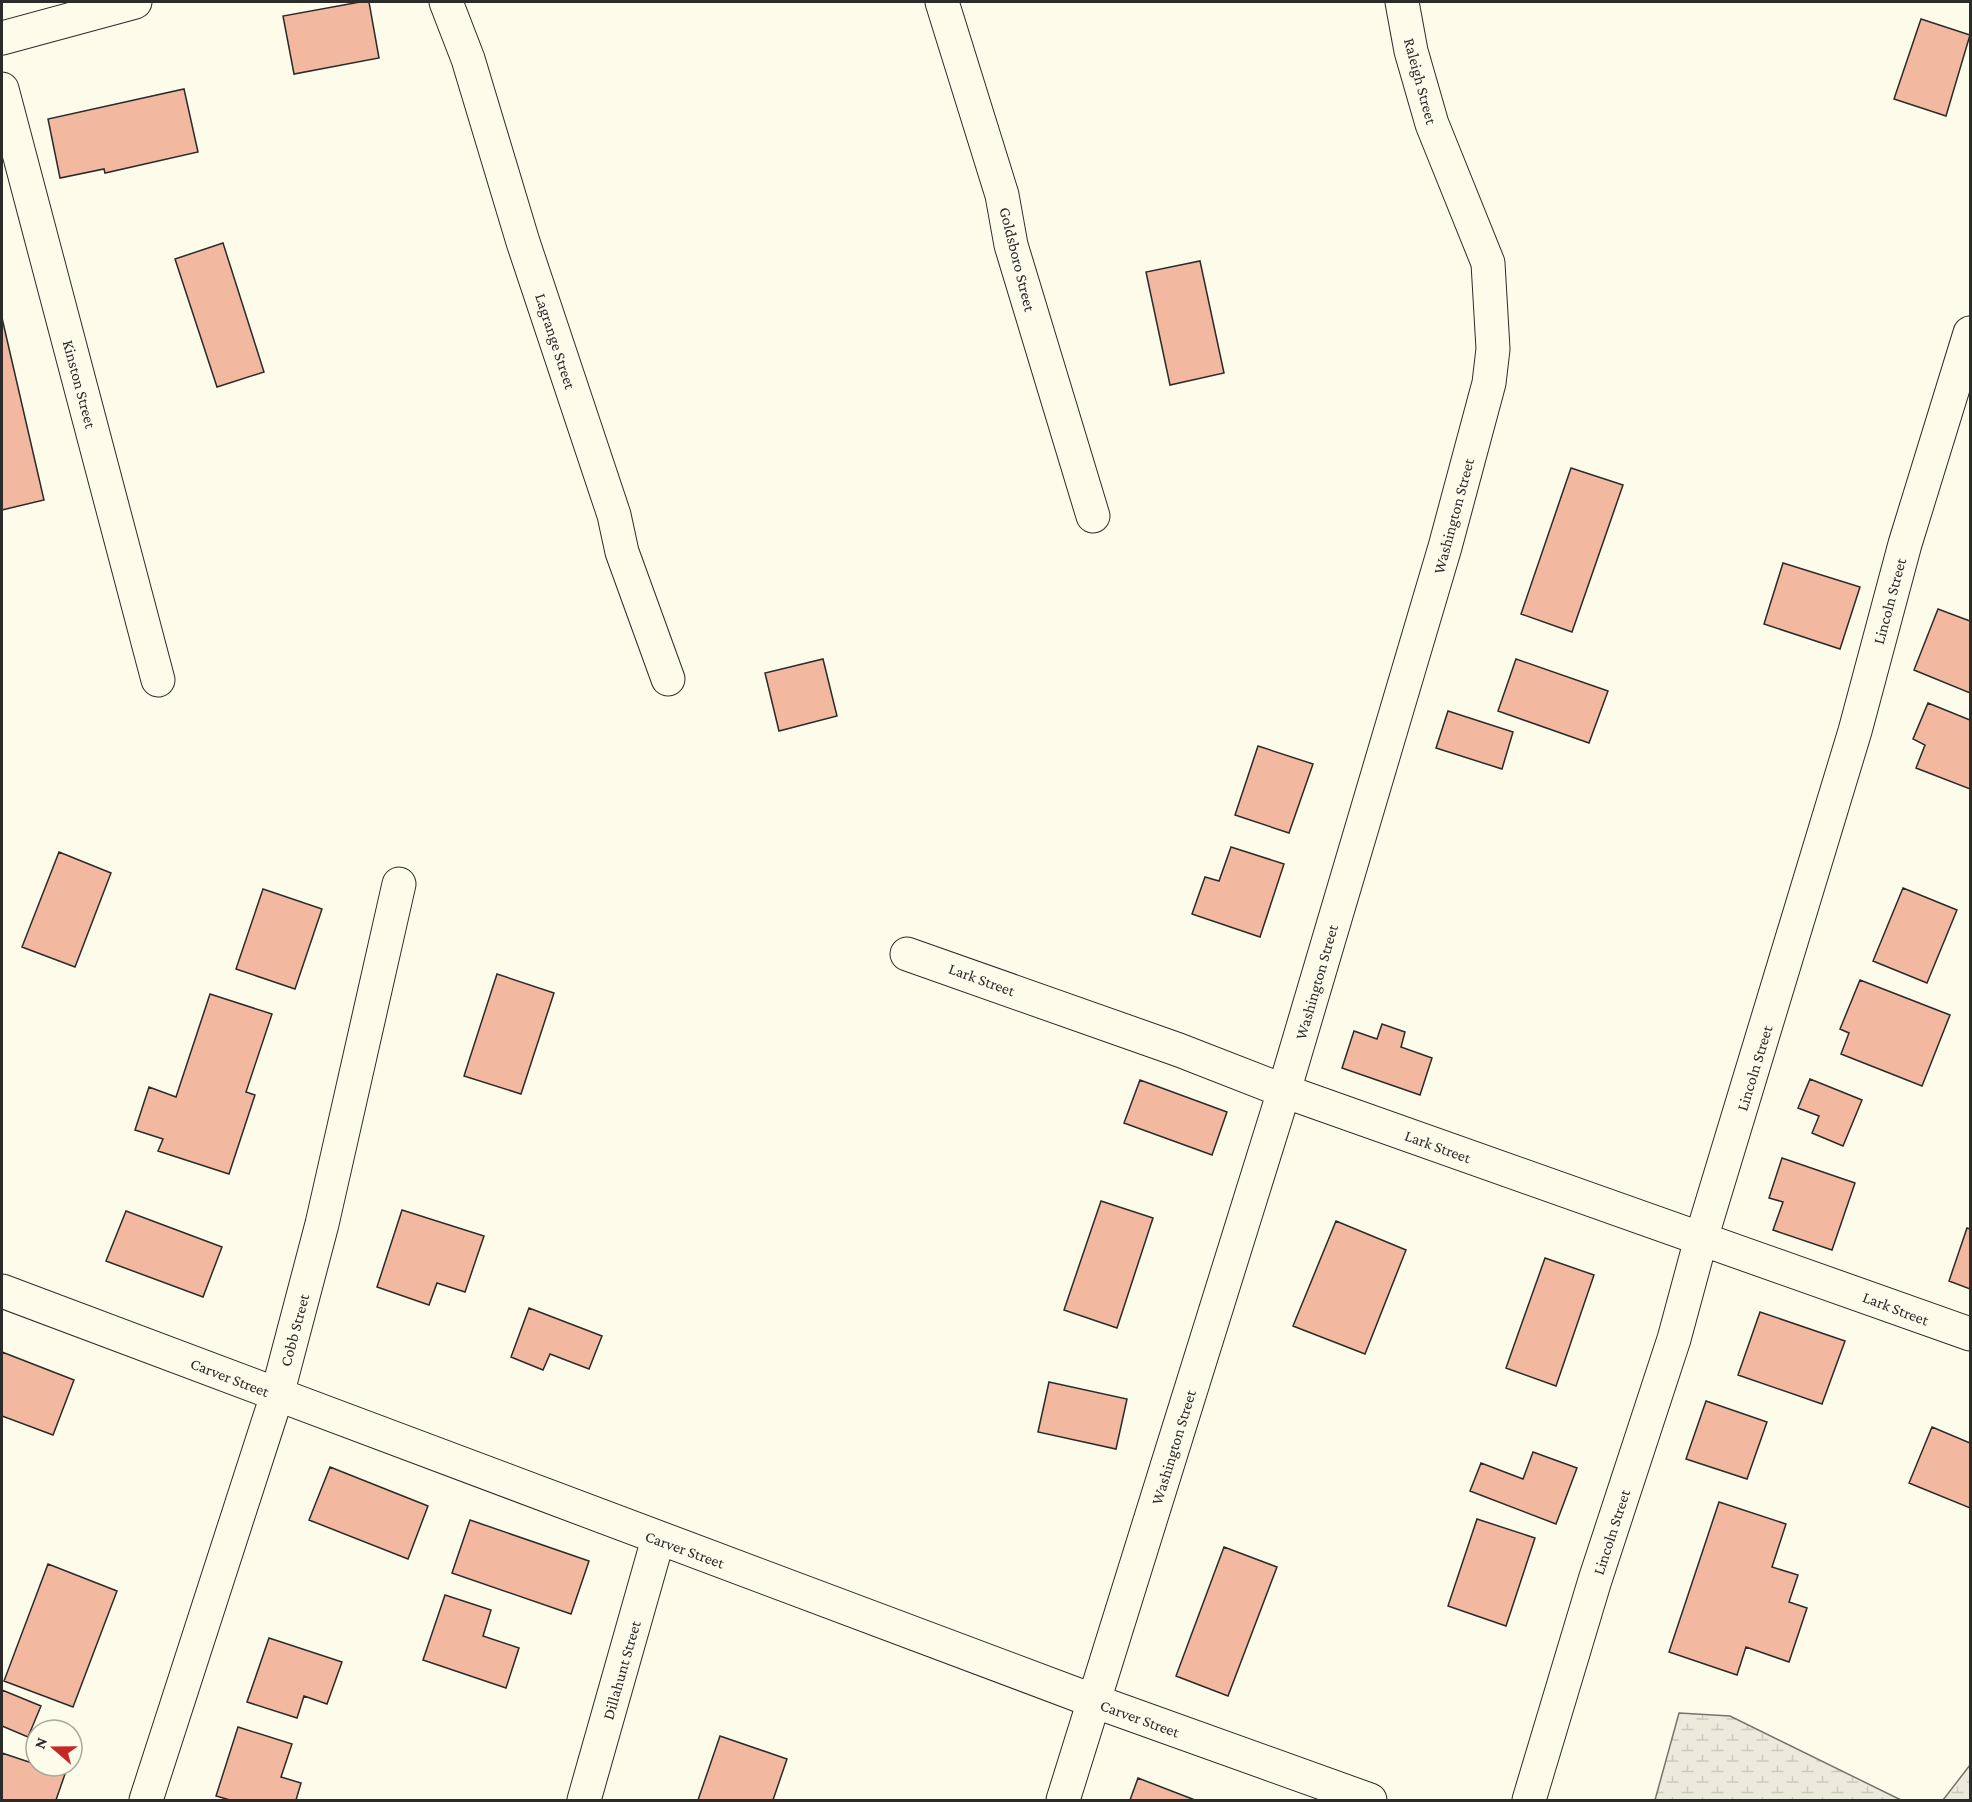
<svg xmlns="http://www.w3.org/2000/svg" width="1972" height="1802" viewBox="0 0 1972 1802" font-family="'Crimson Pro',serif">
	<style>
		.wetland { fill: url(#wetland-marsh); stroke: #74746e; stroke-width: 1.5 }
		.building { fill: #f2b8a0; stroke: #2b2b2b; stroke-width: 1.5 }
		.lines { fill: none; stroke-linecap: round; stroke-linejoin: round }
		.minor-casing { stroke: #2b2b2b; stroke-width: 35 }
		.minor { stroke: #fdfbea; stroke-width: 33 }
		.labels { text-anchor: middle; stroke-width: 4.5; stroke-linejoin: round; paint-order: stroke }
		.street-label { font-size: 16px; fill: #2b2b2b; stroke: #fdfbea }
	</style>
	<defs>
		<pattern id="wetland-marsh" width="20" height="14" patternUnits="userSpaceOnUse" patternTransform="scale(1.5)"><rect width="20" height="14" fill="#ecebdb"/><path d="M1 5h8M5 5V1M11 12h8M15 12V8" fill="none" stroke="#cbcabc"/></pattern>
	</defs>
	<rect width="100%" height="100%" fill="#fdfbea"/>
	<path class="wetland" d="M 1679,1713 L 1730,1716 L 1901,1800 L 1655,1800 Z
		M 1970,1765 L 1970,1800 L 1943,1800 Z"/>
	<path class="building" d="M 360,2 L 369,2 L 379,58 L 294,74 L 283,16 Z
		M 1921,19 L 1970,35 L 1946,116 L 1894,99 Z
		M 184,89 L 198,152 L 105,173 L 104,169 L 60,178 L 48,119 Z
		M 223,243 L 264,372 L 217,387 L 175,259 Z
		M 1200,261 L 1224,373 L 1170,385 L 1146,272 Z
		M 2,318 L 44,500 L 2,510 Z
		M 1571,468 L 1623,485 L 1572,632 L 1521,614 Z
		M 1783,563 L 1860,587 L 1840,649 L 1764,624 Z
		M 1938,609 L 1970,621 L 1970,693 L 1914,670 Z
		M 823,659 L 837,716 L 779,731 L 765,673 Z
		M 1516,659 L 1608,691 L 1589,743 L 1498,711 Z
		M 1928,703 L 1970,720 L 1970,789 L 1916,768 L 1925,745 L 1913,739 Z
		M 1448,711 L 1513,732 L 1502,769 L 1436,748 Z
		M 1258,746 L 1313,764 L 1289,833 L 1235,815 Z
		M 1231,847 L 1284,864 L 1260,937 L 1192,914 L 1205,877 L 1219,881 Z
		M 59,852 L 111,873 L 75,967 L 22,947 Z
		M 1903,888 L 1957,910 L 1927,983 L 1873,961 Z
		M 263,889 L 322,909 L 295,989 L 236,969 Z
		M 497,974 L 554,993 L 521,1094 L 464,1076 Z
		M 1860,980 L 1950,1015 L 1922,1086 L 1841,1054 L 1849,1033 L 1840,1029 Z
		M 210,994 L 272,1014 L 246,1092 L 255,1095 L 229,1174 L 158,1151 L 163,1139 L 135,1130 L 149,1087 L 176,1097 Z
		M 1382,1024 L 1405,1032 L 1401,1047 L 1432,1058 L 1420,1095 L 1342,1068 L 1354,1031 L 1377,1039 Z
		M 1810,1079 L 1862,1100 L 1843,1146 L 1812,1133 L 1819,1116 L 1798,1108 Z
		M 1140,1080 L 1227,1112 L 1212,1155 L 1124,1123 Z
		M 1782,1158 L 1855,1183 L 1832,1250 L 1773,1230 L 1783,1202 L 1769,1198 Z
		M 1101,1201 L 1153,1218 L 1117,1328 L 1064,1310 Z
		M 402,1210 L 484,1236 L 465,1292 L 437,1283 L 429,1305 L 377,1287 Z
		M 126,1211 L 222,1247 L 203,1297 L 106,1261 Z
		M 1336,1221 L 1406,1250 L 1365,1354 L 1293,1326 Z
		M 1967,1228 L 1970,1229 L 1970,1289 L 1949,1281 Z
		M 1545,1258 L 1594,1275 L 1556,1386 L 1506,1368 Z
		M 529,1308 L 602,1336 L 589,1369 L 550,1354 L 543,1370 L 511,1357 Z
		M 1760,1312 L 1845,1341 L 1822,1404 L 1738,1375 Z
		M 2,1352 L 74,1380 L 53,1435 L 2,1416 Z
		M 1049,1382 L 1127,1399 L 1116,1449 L 1038,1432 Z
		M 1706,1401 L 1767,1422 L 1747,1479 L 1686,1459 Z
		M 1932,1427 L 1970,1443 L 1970,1508 L 1909,1483 Z
		M 1533,1452 L 1577,1468 L 1556,1524 L 1470,1491 L 1481,1463 L 1523,1479 Z
		M 330,1467 L 428,1506 L 408,1559 L 309,1520 Z
		M 1719,1502 L 1786,1524 L 1772,1567 L 1798,1575 L 1789,1602 L 1807,1608 L 1789,1662 L 1746,1647 L 1737,1675 L 1669,1652 Z
		M 1477,1519 L 1535,1538 L 1506,1626 L 1448,1606 Z
		M 470,1520 L 589,1561 L 571,1614 L 452,1573 Z
		M 1224,1547 L 1277,1567 L 1228,1696 L 1176,1676 Z
		M 48,1564 L 117,1591 L 73,1707 L 4,1681 Z
		M 445,1595 L 491,1610 L 483,1636 L 519,1648 L 506,1688 L 423,1660 Z
		M 269,1638 L 342,1662 L 327,1704 L 304,1696 L 297,1718 L 247,1702 Z
		M 2,1690 L 41,1706 L 28,1737 L 2,1726 Z
		M 238,1727 L 292,1744 L 281,1777 L 301,1783 L 296,1800 L 230,1800 L 216,1796 Z
		M 720,1736 L 787,1759 L 773,1800 L 698,1800 Z
		M 2,1753 L 65,1774 L 56,1800 L 2,1800 Z
		M 1138,1778 L 1195,1800 L 1130,1800 Z"/>
	<g class="lines">
		<defs>
			<path id="minor" d="M 446,2 L 468,59 L 523,242 L 614,515 L 622,552 L 668,679
				M 942,2 L 1002,195 L 1011,245 L 1093,516
				M 2,38 L 135,2
				M 2,89 L 158,680
				M 907,954 L 1179,1050 L 1284,1091 L 1970,1334
				M 2,1291 L 1094,1701 L 1370,1800
				M 146,1800 L 277,1395 L 322,1224 L 399,884
				M 584,1800 L 658,1539
				M 1063,1800 L 1284,1091 L 1445,547 L 1489,383 L 1493,349 L 1488,263 L 1432,124 L 1411,51 L 1402,2
				M 1529,1800 L 1595,1580 L 1674,1339 L 1701,1239 L 1855,731 L 1905,544 L 1970,333"/>
		</defs>
		<use href="#minor" class="minor-casing"/>
		<use href="#minor" class="minor"/>
	</g>
	<g class="labels">
		<g class="street-label">
			<text transform="translate(1421 81) rotate(75)" y="6">Raleigh Street</text>
			<text transform="translate(1018 259) rotate(76)" y="6">Goldsboro Street</text>
			<text transform="translate(556 341) rotate(72)" y="6">Lagrange Street</text>
			<text transform="translate(80 384) rotate(75)" y="6">Kinston Street</text>
			<text transform="translate(1453 516) rotate(-75)" y="6">Washington Street</text>
			<text transform="translate(1889 601) rotate(-75)" y="6">Lincoln Street</text>
			<text transform="translate(982 979) rotate(20)" y="6">Lark Street</text>
			<text transform="translate(1316 982) rotate(-74)" y="6">Washington Street</text>
			<text transform="translate(1754 1068) rotate(-73)" y="6">Lincoln Street</text>
			<text transform="translate(1438 1146) rotate(20)" y="6">Lark Street</text>
			<text transform="translate(1896 1308) rotate(21)" y="6">Lark Street</text>
			<text transform="translate(294 1330) rotate(-75)" y="6">Cobb Street</text>
			<text transform="translate(230 1377) rotate(21)" y="6">Carver Street</text>
			<text transform="translate(1173 1447) rotate(-73)" y="6">Washington Street</text>
			<text transform="translate(1611 1532) rotate(-72)" y="6">Lincoln Street</text>
			<text transform="translate(685 1549) rotate(20)" y="6">Carver Street</text>
			<text transform="translate(621 1670) rotate(-74)" y="6">Dillahunt Street</text>
			<text transform="translate(1140 1718) rotate(20)" y="6">Carver Street</text>
		</g>
	</g>
	<rect width="1972" height="1802" fill="none" stroke="#2b2b2b" stroke-width="6"/>
	<g transform="translate(54 1748) rotate(290)"><circle r="28" fill="#fdfbea" stroke="#a9a89e" stroke-width="1.5"/>
	<path d="M0-4.5L10 22L0 15L-10 22Z" fill="#c62828"/>
	<text y="-9" font-size="16" font-weight="bold" text-anchor="middle" fill="#2b2b2b">N</text>
	</g>
</svg>
